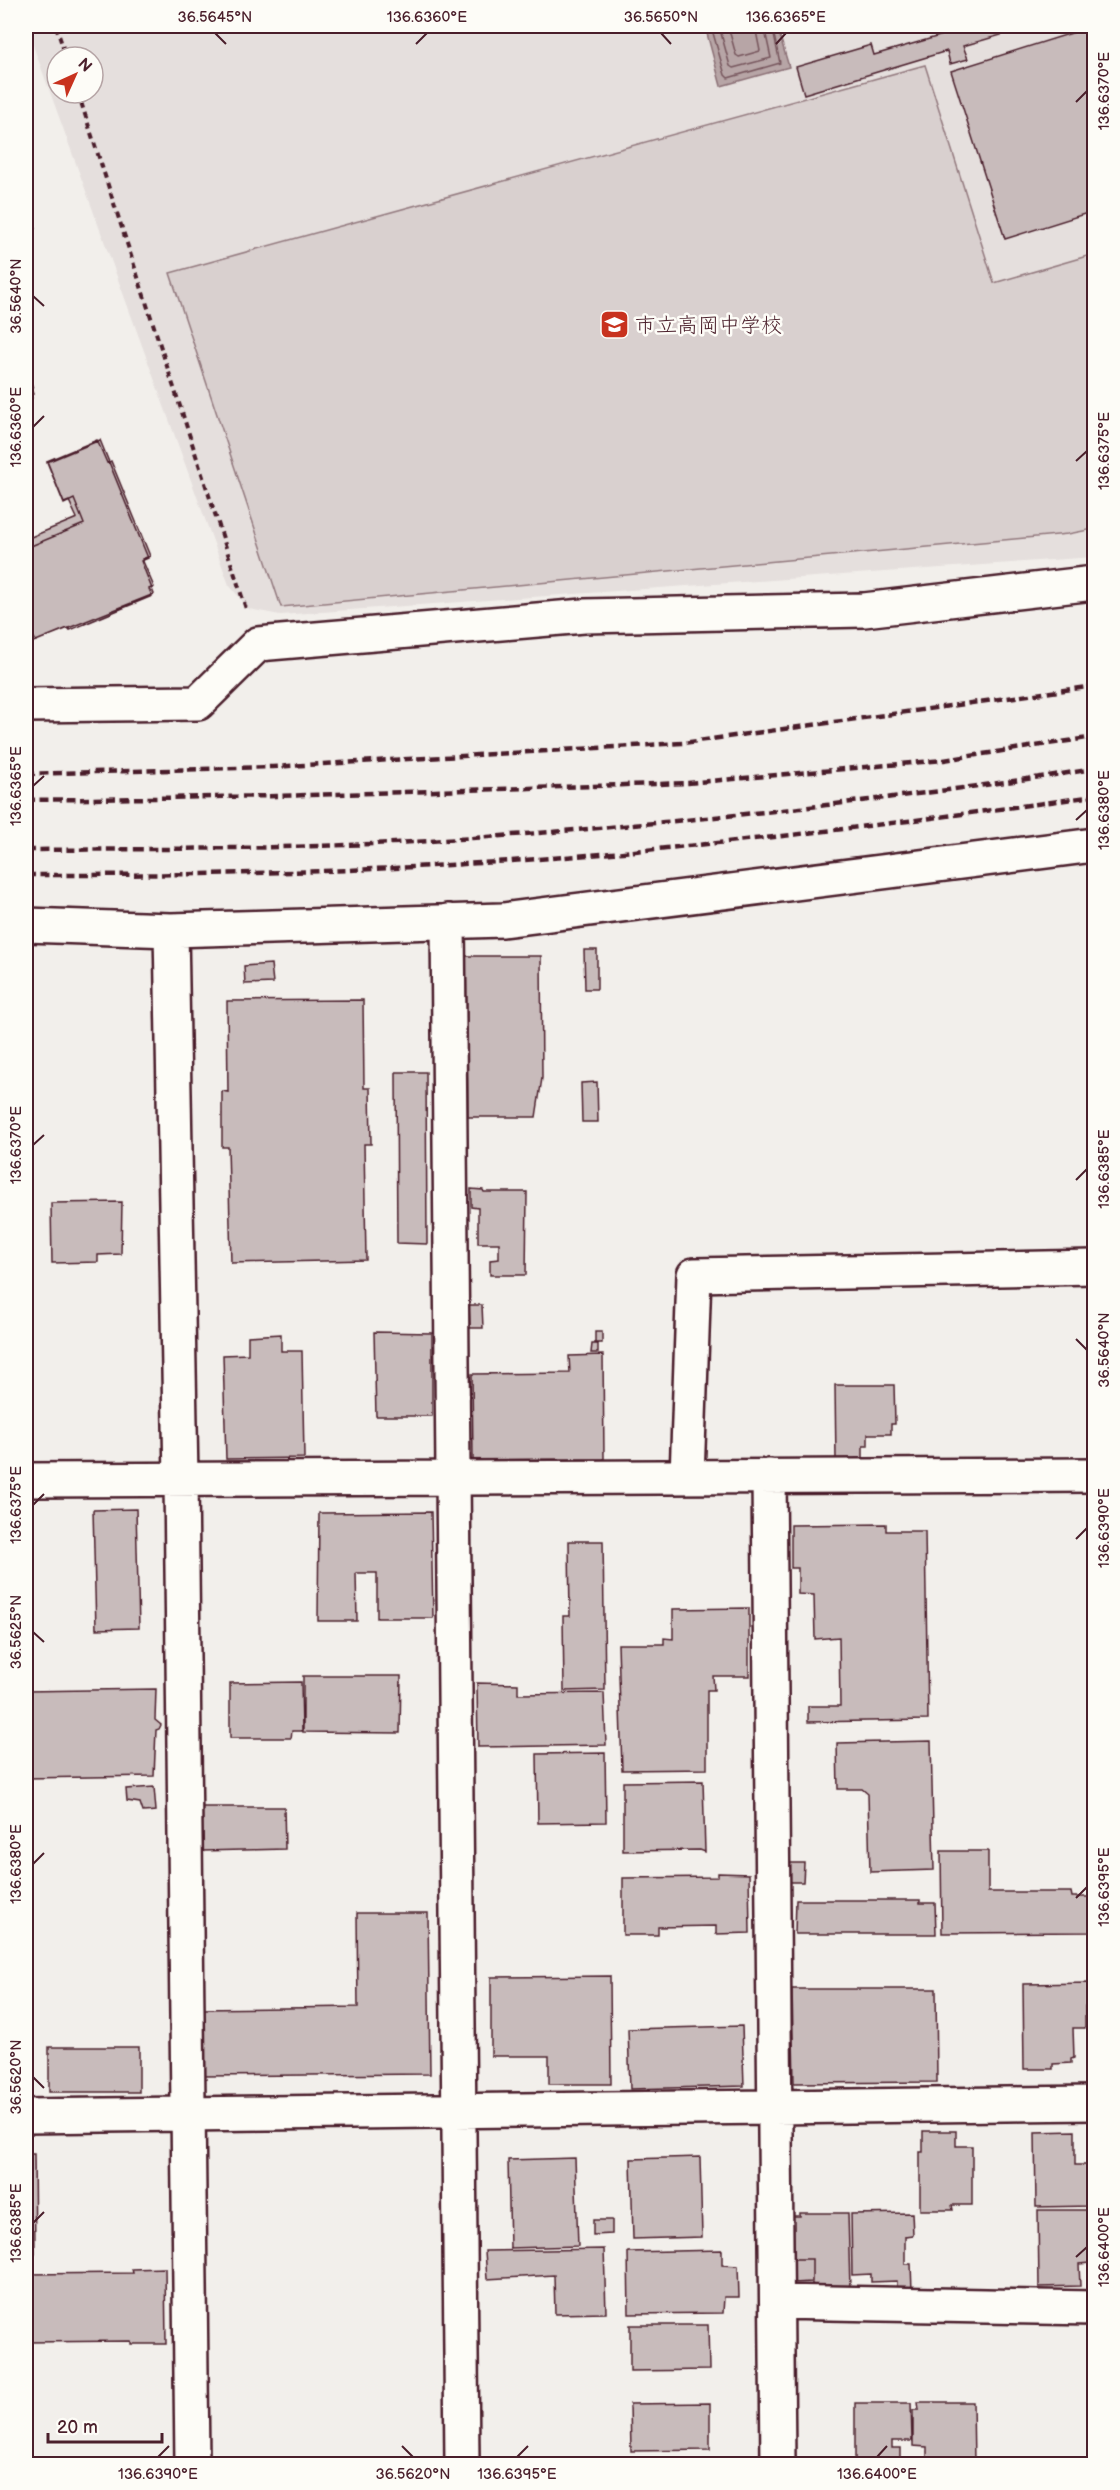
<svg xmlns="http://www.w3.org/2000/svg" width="1120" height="2490" viewBox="0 0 1120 2490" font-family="'Balsamiq Sans','Klee One',sans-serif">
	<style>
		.built { fill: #e5dfdd; fill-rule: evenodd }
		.green { fill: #d9d0cf; stroke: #92787d; stroke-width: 1.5 }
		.water { fill: #b7a5a6; stroke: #8b6f75; stroke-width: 1.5 }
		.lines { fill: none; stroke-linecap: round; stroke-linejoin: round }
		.shore { stroke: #76555c; stroke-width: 1.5 }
		.building { fill: #c8bbbb; stroke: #4a1f2b; stroke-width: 1.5 }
		.minor-casing { stroke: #4a1f2b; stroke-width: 38 }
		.path { stroke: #4a1f2b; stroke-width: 4; stroke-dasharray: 6 4.5; stroke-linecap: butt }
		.minor { stroke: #fdfcf7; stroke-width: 33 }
		.rail { stroke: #4a1f2b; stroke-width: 4.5; stroke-dasharray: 9 4.5; stroke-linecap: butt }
		.ticks { fill: none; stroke: #4a1f2b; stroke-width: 2 }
		.labels { text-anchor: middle; stroke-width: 5; stroke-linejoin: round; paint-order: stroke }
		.poi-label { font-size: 21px; fill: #4a1f2b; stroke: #fdfcf7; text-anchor: start }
		.neatline { fill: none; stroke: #4a1f2b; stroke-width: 2 }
		.ticks-label { font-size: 15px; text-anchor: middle; fill: #4a1f2b }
	</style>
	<rect width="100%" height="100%" fill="#f2efeb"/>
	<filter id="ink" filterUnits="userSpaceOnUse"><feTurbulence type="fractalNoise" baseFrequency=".0167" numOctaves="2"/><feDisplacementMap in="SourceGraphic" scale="12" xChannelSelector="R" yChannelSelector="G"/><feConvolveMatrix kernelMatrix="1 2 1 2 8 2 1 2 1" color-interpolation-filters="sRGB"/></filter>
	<g filter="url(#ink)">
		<path class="built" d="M 26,26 L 1094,26 L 1094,557 L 280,615 L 249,609 L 229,585 ZM 57,57 L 93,57 L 93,93 L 57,93 Z"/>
		<path class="green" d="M 925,65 L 994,283 L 1094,254 L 1094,529 L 1068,534 L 281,607 L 170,273 Z"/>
		<path class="water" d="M 705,26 L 777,26 L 789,67 L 721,86 Z"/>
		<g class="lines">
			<path class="shore" d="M 711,26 L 725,75 L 728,78 L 780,63 L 772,26
				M 719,26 L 730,66 L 733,68 L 771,58 L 764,26
				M 728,26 L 736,55 L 739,57 L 760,51 L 755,26"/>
		</g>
		<path class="building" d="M 974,26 L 1032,26 L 963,46 L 968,59 L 950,64 L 947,51 L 804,94 L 796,67 L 871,45 L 874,55 Z
			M 1094,26 L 1094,211 L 1005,239 L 951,71 Z
			M 26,204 L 35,228 L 26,231 Z
			M 26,370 L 33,388 L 28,390 L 32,398 L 26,401 Z
			M 26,376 L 33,394 L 26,397 Z
			M 97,440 L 107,463 L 111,461 L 150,556 L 142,559 L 154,587 L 149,589 L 152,596 L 70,630 L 68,628 L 36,641 L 34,638 L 28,640 L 26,635 L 26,539 L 77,518 L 69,501 L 64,503 L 47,461 Z
			M 100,440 L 148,558 L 141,561 L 154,594 L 26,645 L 26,548 L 84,524 L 74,499 L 64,504 L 47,462 Z
			M 584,950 L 597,950 L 597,989 L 585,989 Z
			M 466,956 L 541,956 L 542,1078 L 536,1117 L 468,1117 Z
			M 271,964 L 273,983 L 245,984 L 244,966 Z
			M 363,1000 L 364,1088 L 370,1088 L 371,1144 L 364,1144 L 366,1260 L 231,1263 L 228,1147 L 222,1147 L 222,1091 L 228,1092 L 227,1001 Z
			M 396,1072 L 426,1072 L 427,1244 L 397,1243 Z
			M 597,1082 L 598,1122 L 582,1122 L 581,1083 Z
			M 471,1189 L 483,1190 L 484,1192 L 527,1192 L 526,1275 L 490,1275 L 490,1260 L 499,1259 L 499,1243 L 478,1243 L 478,1208 L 471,1207 Z
			M 122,1202 L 121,1254 L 98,1255 L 98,1262 L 52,1263 L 51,1203 Z
			M 469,1305 L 482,1305 L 483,1328 L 470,1328 Z
			M 374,1332 L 432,1333 L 432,1416 L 376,1416 Z
			M 595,1332 L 602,1332 L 602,1343 L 595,1343 Z
			M 281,1334 L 281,1351 L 302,1351 L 304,1458 L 226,1459 L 223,1355 L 248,1354 L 248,1336 Z
			M 592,1344 L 598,1344 L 598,1353 L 591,1353 Z
			M 603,1355 L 604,1459 L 473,1460 L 472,1374 L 570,1373 L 569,1356 Z
			M 835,1385 L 894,1385 L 895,1424 L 891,1424 L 891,1434 L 868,1434 L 868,1446 L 863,1446 L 863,1460 L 836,1460 Z
			M 136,1509 L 139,1628 L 96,1629 L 93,1510 Z
			M 431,1512 L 433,1618 L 377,1618 L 377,1573 L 356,1573 L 357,1621 L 318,1621 L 319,1513 Z
			M 886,1524 L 886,1531 L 925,1531 L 928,1720 L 808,1722 L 808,1706 L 840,1706 L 839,1637 L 815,1639 L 814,1595 L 798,1594 L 798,1568 L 791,1568 L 791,1525 Z
			M 569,1541 L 603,1541 L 605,1690 L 564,1691 L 563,1616 L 570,1616 Z
			M 749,1608 L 749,1676 L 713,1676 L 714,1690 L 707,1690 L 707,1769 L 622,1770 L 618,1644 L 664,1644 L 664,1638 L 673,1639 L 673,1609 Z
			M 303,1676 L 401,1676 L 400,1733 L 303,1732 Z
			M 301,1682 L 302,1731 L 292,1731 L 291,1738 L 230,1738 L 230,1683 Z
			M 477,1683 L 518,1684 L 518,1694 L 604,1693 L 606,1745 L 478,1747 Z
			M 156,1689 L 155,1720 L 161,1725 L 159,1729 L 156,1730 L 154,1776 L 26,1778 L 26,1691 Z
			M 931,1741 L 934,1870 L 870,1872 L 868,1794 L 862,1789 L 838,1789 L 837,1743 Z
			M 605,1753 L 606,1822 L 538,1823 L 537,1754 Z
			M 703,1781 L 705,1852 L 700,1850 L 623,1851 L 623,1782 Z
			M 154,1787 L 156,1811 L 143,1812 L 140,1803 L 127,1801 L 126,1789 Z
			M 202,1807 L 284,1807 L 285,1849 L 202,1851 Z
			M 941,1851 L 988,1851 L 988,1892 L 1071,1892 L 1072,1897 L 1091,1897 L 1092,1932 L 942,1933 Z
			M 790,1863 L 804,1863 L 803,1882 L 790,1882 Z
			M 718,1873 L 749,1874 L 750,1933 L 716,1934 L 716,1926 L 658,1927 L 658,1935 L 623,1935 L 623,1878 L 718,1877 Z
			M 718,1873 L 749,1874 L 750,1933 L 716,1934 L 716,1926 L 658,1927 L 658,1935 L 623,1935 L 623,1878 L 718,1877 Z
			M 796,1900 L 920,1900 L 920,1903 L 935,1903 L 936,1934 L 795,1934 Z
			M 357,1913 L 428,1913 L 430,2074 L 201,2076 L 200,2009 L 358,2007 Z
			M 610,1976 L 611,2084 L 549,2084 L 549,2056 L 491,2056 L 491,1977 Z
			M 1093,1983 L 1093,2006 L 1085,2006 L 1085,2028 L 1073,2028 L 1074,2058 L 1071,2059 L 1071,2063 L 1053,2064 L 1053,2069 L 1024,2069 L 1023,1984 Z
			M 792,1989 L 936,1989 L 937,2082 L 794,2083 Z
			M 742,2026 L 744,2086 L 630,2089 L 628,2029 Z
			M 742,2026 L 744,2086 L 630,2089 L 628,2029 Z
			M 49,2047 L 139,2047 L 139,2092 L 49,2092 Z
			M 923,2131 L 956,2131 L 956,2146 L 972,2146 L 972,2205 L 952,2205 L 953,2210 L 920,2210 L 920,2152 L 923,2152 Z
			M 1075,2131 L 1075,2165 L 1091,2165 L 1091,2206 L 1036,2207 L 1035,2132 Z
			M 26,2154 L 34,2154 L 35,2254 L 26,2254 Z
			M 700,2157 L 702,2237 L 633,2239 L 631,2159 Z
			M 575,2158 L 578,2246 L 510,2248 L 508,2160 Z
			M 1038,2210 L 1091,2210 L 1092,2260 L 1090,2263 L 1079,2264 L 1080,2286 L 1039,2287 Z
			M 800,2213 L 848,2213 L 850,2289 L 812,2290 L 812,2259 L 791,2259 L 793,2216 L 800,2216 Z
			M 912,2213 L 913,2235 L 905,2236 L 905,2264 L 911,2264 L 912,2291 L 897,2291 L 897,2281 L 871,2282 L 871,2274 L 852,2275 L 851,2214 Z
			M 593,2220 L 612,2220 L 612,2234 L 593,2235 Z
			M 604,2249 L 606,2313 L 555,2314 L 554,2275 L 487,2279 L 485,2251 Z
			M 722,2250 L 722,2265 L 738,2266 L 739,2297 L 724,2297 L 723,2313 L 629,2314 L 628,2252 Z
			M 791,2259 L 812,2259 L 812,2282 L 792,2283 Z
			M 165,2268 L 166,2344 L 131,2344 L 131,2341 L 26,2342 L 26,2274 L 133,2273 L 132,2269 Z
			M 630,2325 L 708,2325 L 709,2370 L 630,2371 Z
			M 918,2402 L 973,2402 L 974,2464 L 927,2464 L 927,2447 L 913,2446 L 913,2410 L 919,2410 Z
			M 710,2403 L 710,2450 L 631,2451 L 630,2404 Z
			M 855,2403 L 911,2403 L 912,2441 L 892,2441 L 892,2448 L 900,2448 L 900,2464 L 855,2464 Z"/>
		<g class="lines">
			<defs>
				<path id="minor" d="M 26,705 L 198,703 L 258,644 L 584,616 L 864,610 L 1094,583
					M 448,921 L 462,2464
					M 26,925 L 171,930 L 503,920 L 1094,845
					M 171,930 L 181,1479 L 192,2464
					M 769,1476 L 778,2464
					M 687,1477 L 694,1275 L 1094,1267
					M 26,1480 L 1094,1475
					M 26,2116 L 1094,2103
					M 777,2302 L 1094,2308"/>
			</defs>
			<use href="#minor" class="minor-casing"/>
			<path class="path" d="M 56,26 L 66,57
				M 78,93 L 247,612"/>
			<use href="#minor" class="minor"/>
			<path class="rail" d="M 26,774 L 272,767 L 683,743 L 1094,686
				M 26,800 L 277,796 L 688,783 L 944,760 L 1094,737
				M 26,850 C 160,849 295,849 430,841 C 652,826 874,803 1094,769
				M 26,875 C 160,875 295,874 430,866 C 652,854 874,827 1094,796"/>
		</g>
	</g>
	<path class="ticks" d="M 215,33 L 226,44M 661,33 L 671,44M 416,44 L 427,33M 776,44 L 786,33M 1076,102 L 1087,91M 33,296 L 44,306M 33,427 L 44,416M 1076,461 L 1087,451M 33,786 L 44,776M 1076,820 L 1087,810M 33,1145 L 44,1135M 1076,1180 L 1087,1169M 1076,1339 L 1087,1350M 33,1505 L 44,1494M 1076,1539 L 1087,1528M 33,1632 L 44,1642M 33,1864 L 44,1853M 1076,1898 L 1087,1887M 33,2077 L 44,2088M 33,2223 L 44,2212M 1076,2257 L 1087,2247M 402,2446 L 413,2457M 158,2457 L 169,2446M 517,2457 L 528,2446M 877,2457 L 887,2446"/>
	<defs>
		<symbol id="school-square" viewBox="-11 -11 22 22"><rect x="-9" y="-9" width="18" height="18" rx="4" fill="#c8321e" stroke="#fdfcf7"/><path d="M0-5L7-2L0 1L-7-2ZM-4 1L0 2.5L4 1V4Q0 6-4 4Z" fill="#fff"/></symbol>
	</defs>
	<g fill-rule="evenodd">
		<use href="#school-square" x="598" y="308" width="33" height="33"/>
	</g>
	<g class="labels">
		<g class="poi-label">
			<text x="635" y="332">市立高岡中学校</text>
		</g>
	</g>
	<rect width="1120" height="2490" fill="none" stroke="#fdfcf7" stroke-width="66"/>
	<g transform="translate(75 75) rotate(45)"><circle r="28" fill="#fdfcf7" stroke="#b5a4a5" stroke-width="1.5"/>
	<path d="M0-4.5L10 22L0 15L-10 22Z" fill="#c8321e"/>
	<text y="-9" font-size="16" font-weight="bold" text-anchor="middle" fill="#4a1f2b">N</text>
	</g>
	<path d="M48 2433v9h114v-9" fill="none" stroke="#4a1f2b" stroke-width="3"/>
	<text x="57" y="2433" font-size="18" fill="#4a1f2b" stroke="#fdfcf7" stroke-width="4.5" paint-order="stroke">20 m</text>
	<rect x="33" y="33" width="1054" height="2424" class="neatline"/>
	<g class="ticks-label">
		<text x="215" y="22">36.5645°N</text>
		<text x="427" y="22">136.6360°E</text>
		<text x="661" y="22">36.5650°N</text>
		<text x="786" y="22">136.6365°E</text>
		<text transform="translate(1104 91) rotate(-90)" y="5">136.6370°E</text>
		<text transform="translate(16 296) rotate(-90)" y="5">36.5640°N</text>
		<text transform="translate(16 427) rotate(-90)" y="5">136.6360°E</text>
		<text transform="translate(1104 451) rotate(-90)" y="5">136.6375°E</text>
		<text transform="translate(16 786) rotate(-90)" y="5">136.6365°E</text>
		<text transform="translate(1104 810) rotate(-90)" y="5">136.6380°E</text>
		<text transform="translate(16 1145) rotate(-90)" y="5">136.6370°E</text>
		<text transform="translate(1104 1169) rotate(-90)" y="5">136.6385°E</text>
		<text transform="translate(1104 1350) rotate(-90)" y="5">36.5640°N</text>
		<text transform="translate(16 1505) rotate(-90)" y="5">136.6375°E</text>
		<text transform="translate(1104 1528) rotate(-90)" y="5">136.6390°E</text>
		<text transform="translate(16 1632) rotate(-90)" y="5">36.5625°N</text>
		<text transform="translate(16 1864) rotate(-90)" y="5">136.6380°E</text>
		<text transform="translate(1104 1887) rotate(-90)" y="5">136.6395°E</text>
		<text transform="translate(16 2077) rotate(-90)" y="5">36.5620°N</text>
		<text transform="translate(16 2223) rotate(-90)" y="5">136.6385°E</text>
		<text transform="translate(1104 2247) rotate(-90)" y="5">136.6400°E</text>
		<text x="158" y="2479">136.6390°E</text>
		<text x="413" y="2479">36.5620°N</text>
		<text x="517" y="2479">136.6395°E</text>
		<text x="877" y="2479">136.6400°E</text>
	</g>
</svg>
